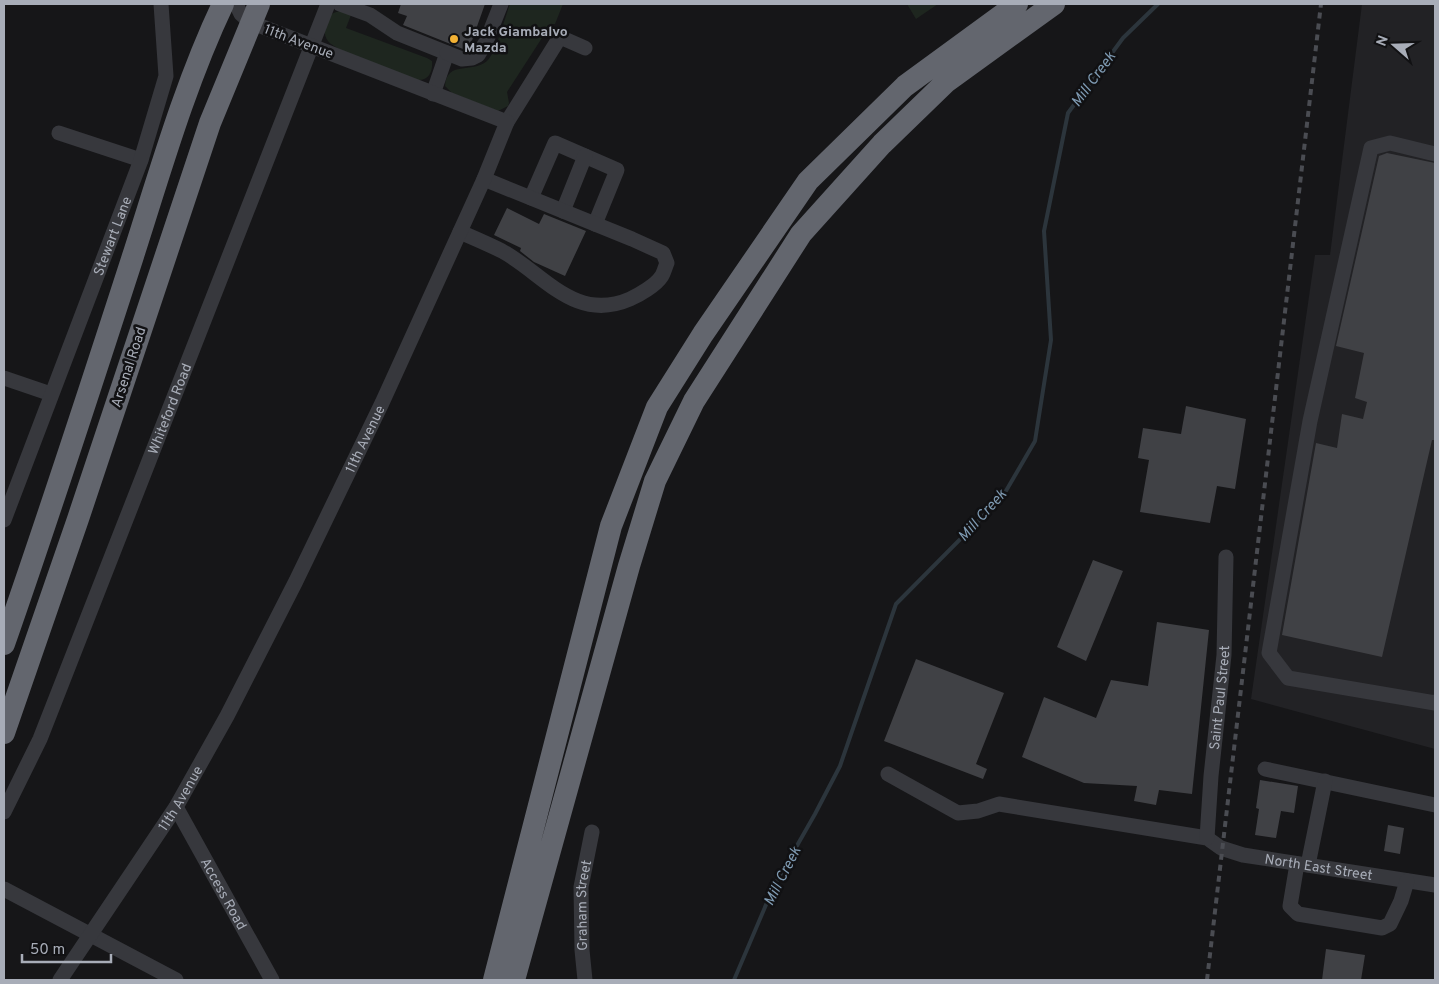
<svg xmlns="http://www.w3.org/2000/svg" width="1439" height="984" viewBox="0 0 1439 984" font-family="Overpass,sans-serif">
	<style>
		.built { fill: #222225 }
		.green { fill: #1e261f }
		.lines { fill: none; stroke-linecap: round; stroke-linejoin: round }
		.stream { stroke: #2c353c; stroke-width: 4 }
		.building { fill: #404145 }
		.minor { stroke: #37383d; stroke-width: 15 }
		.highway { stroke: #63666e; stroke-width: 22 }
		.rail { stroke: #4a4c52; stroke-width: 4; stroke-dasharray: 6 5; stroke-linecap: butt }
		.poi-dot { fill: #f2b134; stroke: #111113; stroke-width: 2 }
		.labels { text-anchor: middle; stroke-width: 5; stroke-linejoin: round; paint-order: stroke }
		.poi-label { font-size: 14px; font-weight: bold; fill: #a8adb8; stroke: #111113; text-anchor: start }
		.street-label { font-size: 14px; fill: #a8adb8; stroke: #111113 }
		.water-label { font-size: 15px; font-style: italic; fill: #7f9bb3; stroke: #111113 }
	</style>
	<rect width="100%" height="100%" fill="#161618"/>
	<path class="built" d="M 1362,4 L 1435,4 L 1435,749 L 1251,699 L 1315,255 L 1330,255 Z"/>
	<path class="green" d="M 510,4 L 563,4 L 555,24 L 551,24 L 507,92 L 509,103 L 508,106 L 498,111 L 452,93 L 445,86 C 447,60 471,74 487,61 C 496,53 505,17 510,4 Z
		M 907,4 L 938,4 L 916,19 Z
		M 340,11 L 351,15 L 346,28 L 427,58 L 432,61 C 433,71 429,81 417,80 C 402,74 335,52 328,41 C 324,36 324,29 326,23 C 329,15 332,13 340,11 Z"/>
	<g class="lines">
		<path class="stream" d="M 734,980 L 774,886 L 815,814 L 840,766 L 896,604 L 1003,496 L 1035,441 L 1051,340 L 1044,231 L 1068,113 L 1123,38 L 1158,4"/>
	</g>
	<path class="building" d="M 401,4 L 485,4 L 469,49 L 463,49 L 403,25 L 407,16 L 398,13 Z
		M 1387,153 L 1435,163 L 1435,440 L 1432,440 L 1382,657 L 1282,635 L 1316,443 L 1337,448 L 1342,414 L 1363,419 L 1367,402 L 1355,398 L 1364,353 L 1336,346 L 1379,156 Z
		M 507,208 L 539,224 L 544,214 L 586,231 L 565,276 L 534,262 L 520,251 L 521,248 L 494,235 Z
		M 1186,406 L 1246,419 L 1235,489 L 1217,486 L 1210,523 L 1140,512 L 1149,460 L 1138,458 L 1143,428 L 1181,434 Z
		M 1093,560 L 1123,571 L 1086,661 L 1057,647 Z
		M 1157,622 L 1209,630 L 1192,794 L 1159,790 L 1156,805 L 1134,801 L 1137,786 L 1084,783 L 1022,757 L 1044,697 L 1096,718 L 1111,680 L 1148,686 Z
		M 916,659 L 1004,693 L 976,764 L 987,769 L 983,779 L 884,741 Z
		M 1260,780 L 1298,786 L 1294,813 L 1281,811 L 1276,838 L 1255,835 L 1259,809 L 1256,808 Z
		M 1388,825 L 1404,828 L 1400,854 L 1384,851 Z
		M 1326,949 L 1365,955 L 1361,980 L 1322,980 Z"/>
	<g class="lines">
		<g class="minor">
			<path d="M 340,4 L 370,15 L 397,33 L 447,53 L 433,94"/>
			<path d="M 447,53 L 462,59 L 472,58 L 478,55 L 486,42 L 501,4"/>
			<path d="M 507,122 L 560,37 L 585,48"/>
			<path d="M 59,133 L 141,160"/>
			<path d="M 1435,154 L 1390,143 L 1371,148 L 1310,421 L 1269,653 L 1288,678 L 1435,703 L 1435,702"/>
			<path d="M 531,198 L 555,143 L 617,170 L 595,224"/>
			<path d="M 563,211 L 585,156"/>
			<path d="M 460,232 C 474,238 488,244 502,251 C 544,274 575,323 630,299 C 639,295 656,285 661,277 C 664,273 665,267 667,263 L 663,253 L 632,239 L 484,179"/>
			<path d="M 4,378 L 51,394"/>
			<path id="s1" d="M 4,520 L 141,160 L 166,76 L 161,4"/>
			<path d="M 1265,769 L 1435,805"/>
			<path id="s2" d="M 888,774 L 958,813 L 978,811 L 999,804 L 1207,838 L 1221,848 L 1243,855 L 1435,885"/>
			<path id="s3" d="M 176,807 L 272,980"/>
			<path id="s4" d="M 4,812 L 40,739 L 328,4"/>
			<path id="s5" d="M 1207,838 L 1211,776 L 1224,655 L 1226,557"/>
			<path d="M 1297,864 L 1290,906 L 1298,914 L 1382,928 L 1390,924 L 1401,901 L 1407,881"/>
			<path d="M 1308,865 L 1325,781"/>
			<path d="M 4,889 L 176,980"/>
			<path id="s6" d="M 60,980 L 176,807 L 227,716 L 296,581 L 382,403 L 484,179 L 507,122 L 250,22 L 241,14 L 236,4"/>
			<path id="s7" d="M 585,980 L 582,950 L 581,887 L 592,832"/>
		</g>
		<path class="highway" d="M 4,644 C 49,515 91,386 133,256 C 160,172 185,84 223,4
			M 4,733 L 78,519 L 210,123 L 259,4
			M 494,980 L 611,526 L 657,407 L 703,334 L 808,181 L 905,86 L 1017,4
			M 514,980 L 629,566 L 655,481 L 694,401 L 801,234 L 882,144 L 946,82 L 1054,4"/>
		<path class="rail" d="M 1207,980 L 1321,4"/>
	</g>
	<circle class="poi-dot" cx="454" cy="39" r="5"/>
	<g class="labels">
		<g class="poi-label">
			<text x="464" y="36">Jack Giambalvo<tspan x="464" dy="16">Mazda</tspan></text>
		</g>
		<g class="street-label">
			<text transform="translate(299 41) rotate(21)" y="5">11th Avenue</text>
			<text dy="5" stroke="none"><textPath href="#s1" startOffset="304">Stewart Lane</textPath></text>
			<text transform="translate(128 367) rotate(-72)" y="5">Arsenal Road</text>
			<text dy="5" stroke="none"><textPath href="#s4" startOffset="436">Whiteford Road</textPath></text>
			<text dy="5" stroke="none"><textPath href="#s6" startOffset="622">11th Avenue</textPath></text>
			<text dy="5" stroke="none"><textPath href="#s5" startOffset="141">Saint Paul Street</textPath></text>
			<text dy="5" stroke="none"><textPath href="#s6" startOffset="218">11th Avenue</textPath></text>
			<text dy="5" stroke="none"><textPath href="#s2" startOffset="450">North East Street</textPath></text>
			<text dy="5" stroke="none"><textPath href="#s3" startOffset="99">Access Road</textPath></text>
			<text dy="5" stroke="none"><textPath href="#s7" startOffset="75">Graham Street</textPath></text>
		</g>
		<g class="water-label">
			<text transform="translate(1093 79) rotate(-54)" y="5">Mill Creek</text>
			<text transform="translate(982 515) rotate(-48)" y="5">Mill Creek</text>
			<text transform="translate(782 876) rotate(-63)" y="5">Mill Creek</text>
		</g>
	</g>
	<rect width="1439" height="984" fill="none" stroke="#a8adb8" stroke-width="10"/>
	<g transform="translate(1394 45) rotate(290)" stroke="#111113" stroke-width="4" paint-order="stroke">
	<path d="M0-4L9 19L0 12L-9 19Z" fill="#a8adb8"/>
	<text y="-8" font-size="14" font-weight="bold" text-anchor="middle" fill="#a8adb8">N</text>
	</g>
	<path d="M22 954v8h89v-8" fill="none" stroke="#a8adb8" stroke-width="2.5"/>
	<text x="30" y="954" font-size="15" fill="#a8adb8" stroke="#111113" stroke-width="4" paint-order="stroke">50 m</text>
</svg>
